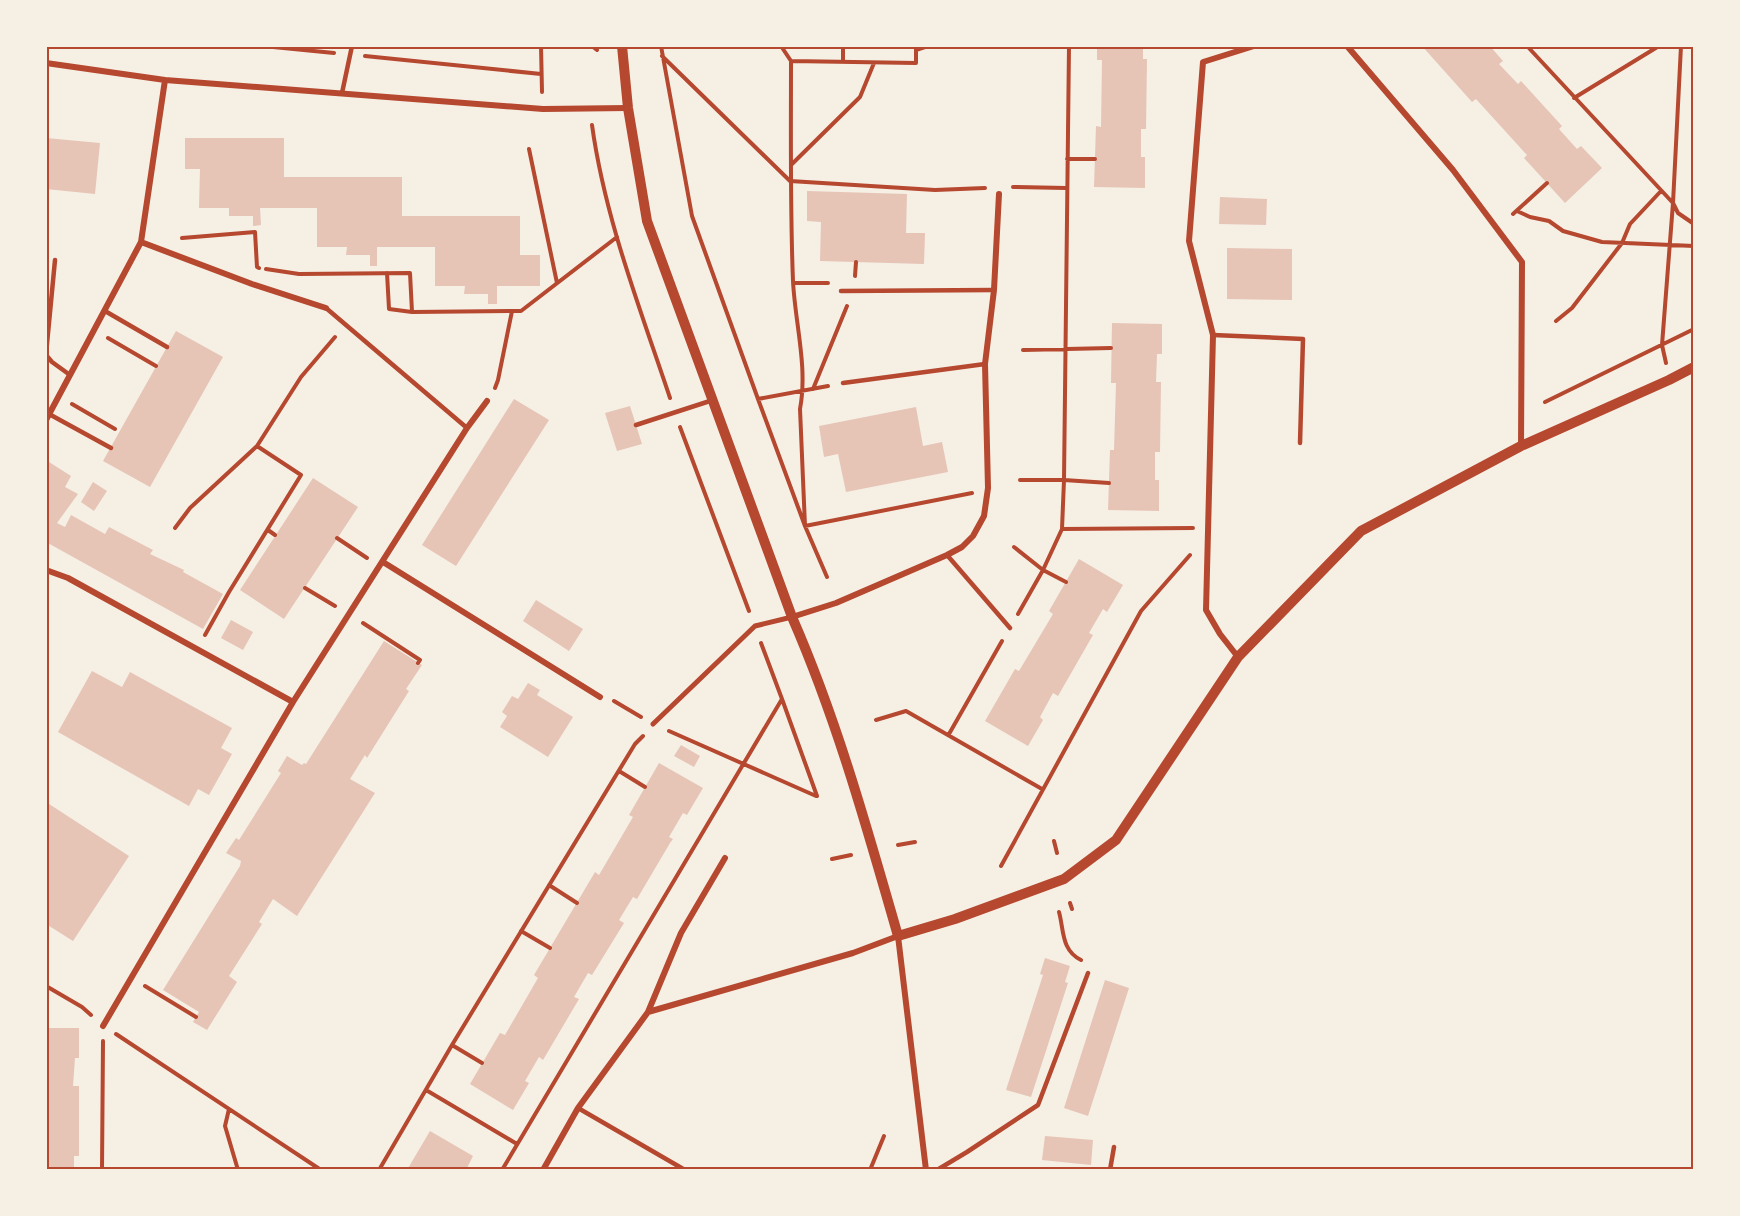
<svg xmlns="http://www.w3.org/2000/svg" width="1740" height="1216" viewBox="0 0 1740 1216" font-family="'Golos Text',sans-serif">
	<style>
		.building { fill: #e6c5b7 }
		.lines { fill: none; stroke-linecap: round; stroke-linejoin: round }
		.path { stroke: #b5482f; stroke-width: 4 }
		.service { stroke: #b5482f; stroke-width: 4.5 }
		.pedestrian { stroke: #b5482f; stroke-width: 5 }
		.minor { stroke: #b5482f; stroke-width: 6 }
		.tertiary { stroke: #b5482f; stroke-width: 10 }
		.neatline { fill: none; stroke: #b5482f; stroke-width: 2 }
	</style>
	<rect width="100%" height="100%" fill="#f6efe4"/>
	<path class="building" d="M 1097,46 L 1143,46 L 1143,59 L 1147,59 L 1146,129 L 1141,129 L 1141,157 L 1145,157 L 1145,188 L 1094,187 L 1096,126 L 1101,127 L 1102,60 L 1097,60 Z
		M 1422,46 L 1490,46 L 1503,61 L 1499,64 L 1518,84 L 1521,81 L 1562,126 L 1559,129 L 1577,149 L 1581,146 L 1602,168 L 1565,203 L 1524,158 L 1527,155 L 1476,99 L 1472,102 Z
		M 46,138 L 100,143 L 95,194 L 46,189 Z
		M 185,138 L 284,138 L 284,177 L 402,177 L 402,216 L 520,216 L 520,255 L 540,255 L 540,286 L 497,286 L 497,304 L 488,304 L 488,294 L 464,294 L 465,286 L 435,286 L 435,247 L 377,247 L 377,266 L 370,266 L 370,255 L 346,255 L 347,247 L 317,247 L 317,208 L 260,208 L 261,225 L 253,226 L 253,216 L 229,216 L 229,208 L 199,208 L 200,169 L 185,169 Z
		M 807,191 L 907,194 L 906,233 L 925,233 L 924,264 L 820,261 L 821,222 L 807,221 Z
		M 1220,197 L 1267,199 L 1266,225 L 1219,224 Z
		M 1227,248 L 1292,249 L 1292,300 L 1227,299 Z
		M 1112,323 L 1162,324 L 1162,354 L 1157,354 L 1156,382 L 1161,382 L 1160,452 L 1155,452 L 1155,480 L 1159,480 L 1159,511 L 1108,510 L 1110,450 L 1114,450 L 1116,383 L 1111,383 Z
		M 176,331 L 223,357 L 150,487 L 103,461 Z
		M 514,399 L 549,420 L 456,566 L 422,545 Z
		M 630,406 L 642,444 L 617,451 L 605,413 Z
		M 916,407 L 923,446 L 942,442 L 948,472 L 846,492 L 838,454 L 824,457 L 819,426 Z
		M 49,462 L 71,476 L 65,487 L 78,494 L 57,523 L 65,527 L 71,515 L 105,534 L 109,527 L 153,550 L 150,554 L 184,570 L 183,572 L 223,594 L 203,629 L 46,542 L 46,467 Z
		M 313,478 L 358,507 L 284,619 L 240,590 Z
		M 93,482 L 107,491 L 94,511 L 81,502 Z
		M 1079,559 L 1123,585 L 1107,612 L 1103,609 L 1089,633 L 1093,635 L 1058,696 L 1053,693 L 1040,717 L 1043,720 L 1028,746 L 985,721 L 1015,669 L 1019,671 L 1053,614 L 1049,611 Z
		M 536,600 L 583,629 L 569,651 L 523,621 Z
		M 231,620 L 253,632 L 243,650 L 221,638 Z
		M 384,641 L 422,665 L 406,689 L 409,691 L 367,758 L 365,755 L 350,779 L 375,793 L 297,916 L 273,899 L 259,922 L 262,924 L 229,976 L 237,982 L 207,1030 L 193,1022 L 199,1012 L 163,990 L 240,866 L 241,861 L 226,853 L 236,838 L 239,840 L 281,773 L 278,771 L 287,756 L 302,765 L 304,763 L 306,764 Z
		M 92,671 L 122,687 L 130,672 L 232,728 L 221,748 L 232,754 L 209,795 L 198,789 L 189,806 L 58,732 Z
		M 528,683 L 540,690 L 537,695 L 573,717 L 548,757 L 500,727 L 507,716 L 502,712 L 512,696 L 518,699 Z
		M 681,745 L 700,756 L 694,767 L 674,756 Z
		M 659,763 L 703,788 L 687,815 L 683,813 L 669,837 L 673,839 L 670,843 L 637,899 L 633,897 L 619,920 L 624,923 L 592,975 L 588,973 L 574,997 L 579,999 L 543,1060 L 539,1057 L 525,1081 L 529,1083 L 513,1110 L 470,1084 L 500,1033 L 505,1035 L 538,978 L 534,975 L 595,872 L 599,875 L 633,817 L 629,815 Z
		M 46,802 L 129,856 L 73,941 L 46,924 Z
		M 1045,958 L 1070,966 L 1065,982 L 1068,983 L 1031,1097 L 1006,1090 L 1043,975 L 1040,974 Z
		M 1105,980 L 1129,988 L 1088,1116 L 1064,1108 Z
		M 46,1028 L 79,1028 L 79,1058 L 75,1058 L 73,1086 L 79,1086 L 79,1156 L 74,1156 L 74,1170 L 46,1170 Z
		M 430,1131 L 473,1156 L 466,1170 L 407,1170 Z
		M 1045,1136 L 1093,1140 L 1091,1165 L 1042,1160 Z"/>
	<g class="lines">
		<path class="path" d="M 263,46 L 334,53
			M 541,46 L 542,92
			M 592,46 L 597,50
			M 661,46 L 692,216 L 758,399 L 805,526 L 827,577
			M 781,46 L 791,61 C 791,134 790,208 793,281 C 795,323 808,367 800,409 L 805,526 L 972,493
			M 1527,46 L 1673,203 L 1678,213 L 1694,224
			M 916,50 L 928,46
			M 365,56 L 541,74
			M 662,56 L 790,181 L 935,190 L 985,188
			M 791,61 L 916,63 L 916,46
			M 843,62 L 843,46
			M 1574,98 L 1659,46
			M 592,125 C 605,219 640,308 670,398
			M 529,149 L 557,283
			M 1067,159 L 1095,159
			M 791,165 L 860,97 L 874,63
			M 1013,187 L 1066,188
			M 1517,211 L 1530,217 L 1549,221 L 1563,231 L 1602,242 L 1694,246
			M 1513,214 L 1547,183
			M 182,238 L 255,232 L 257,267 L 259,268
			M 266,269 L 299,274 L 410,273 L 412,312 L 512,311
			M 387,273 L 389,309 L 412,312
			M 855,276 L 856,262
			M 793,283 L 828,283
			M 1556,321 L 1572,308 L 1622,243 L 1630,224 L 1661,191
			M 108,338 L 156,366
			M 1023,350 L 1111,348
			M 1666,363 L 1662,345 L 1673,203 L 1681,46
			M 495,388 L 498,380 L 512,311 L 521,311 L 617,237
			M 813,389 L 847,306
			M 758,399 L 828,386
			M 1545,402 L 1694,329
			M 72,404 L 115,429
			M 680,427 L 749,611
			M 1020,480 L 1064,480 L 1109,483
			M 175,528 L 190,508 L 257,446 L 301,377 L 335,337
			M 1062,529 L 1193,528
			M 268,530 L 275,535
			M 337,538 L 367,558
			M 1014,547 L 1043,570 L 1066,582
			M 305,588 L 335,606
			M 1018,614 L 1043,570 L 1062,529 L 1064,480 L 1069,46
			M 363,623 L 420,660 L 418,663
			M 205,635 L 229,592 L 301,475 L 257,446
			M 761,643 L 782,699
			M 614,701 L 641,717
			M 876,720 L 906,711 L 1042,789
			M 669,731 L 816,796
			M 949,734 L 1002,641
			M 619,771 L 645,787
			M 1054,841 L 1057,853
			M 898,845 L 915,842
			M 832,859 L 851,855
			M 1001,866 L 1141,611 L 1190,555
			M 549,885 L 577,903
			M 1070,903 L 1072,909
			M 1059,912 C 1064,930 1061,950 1081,960
			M 521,931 L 550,948
			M 46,986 L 82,1007 L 91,1015
			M 145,986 L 196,1017
			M 116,1034 L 321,1170
			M 452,1045 L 482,1063
			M 426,1090 L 517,1144
			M 229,1109 L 225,1126 L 238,1170
			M 102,1170 L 103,1041
			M 379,1170 L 452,1045 L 635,744 L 643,736
			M 502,1170 L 782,699 L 817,796
			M 870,1170 L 884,1136"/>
		<path class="service" d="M 342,93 L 352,46
			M 841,291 L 994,290
			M 326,308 L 467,428
			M 105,311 L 167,347
			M 1213,335 L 1303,339 L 1300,443
			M 46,354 L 55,260
			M 46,355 L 52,362 L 70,375
			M 843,383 L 985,364
			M 49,414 L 111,448
			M 636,425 L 713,400
			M 947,555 L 1010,628
			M 578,1108 L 685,1170
			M 937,1170 L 967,1152 L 1038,1105 L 1088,973
			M 1110,1170 L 1114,1147"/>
		<path class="pedestrian" d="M 653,724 L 755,626 L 792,617"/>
		<path class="minor" d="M 1347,46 L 1453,170 L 1522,262 L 1521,446
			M 46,63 L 165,80 L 543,109 L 628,108
			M 141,242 L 252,284 L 326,308
			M 46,420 L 141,242 L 165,80
			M 383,562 L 600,697
			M 46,570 L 68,578 L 293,702
			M 792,617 L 836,603 L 947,555 L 962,547 L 973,536 L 984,516 L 988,488 L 985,364 L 994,290 L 999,194
			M 1238,657 L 1220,634 L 1206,610 L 1213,335 L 1189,241 L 1203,62 L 1254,46
			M 648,1012 L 681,933 L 725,858
			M 103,1026 L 293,702 L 467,428 L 487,401
			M 543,1170 L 578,1108 L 648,1012 L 853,953 L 898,936 L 926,1170"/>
		<path class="tertiary" d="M 622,46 L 628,108 L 647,221 L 792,617 C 837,720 867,828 898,936 L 955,919 L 1064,879 L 1116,840 L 1238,657 L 1361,531 L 1521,446 L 1669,380 L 1694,367"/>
	</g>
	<rect width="1740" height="1216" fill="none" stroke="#f6efe4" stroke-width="96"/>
	<rect x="48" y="48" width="1644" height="1120" class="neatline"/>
</svg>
